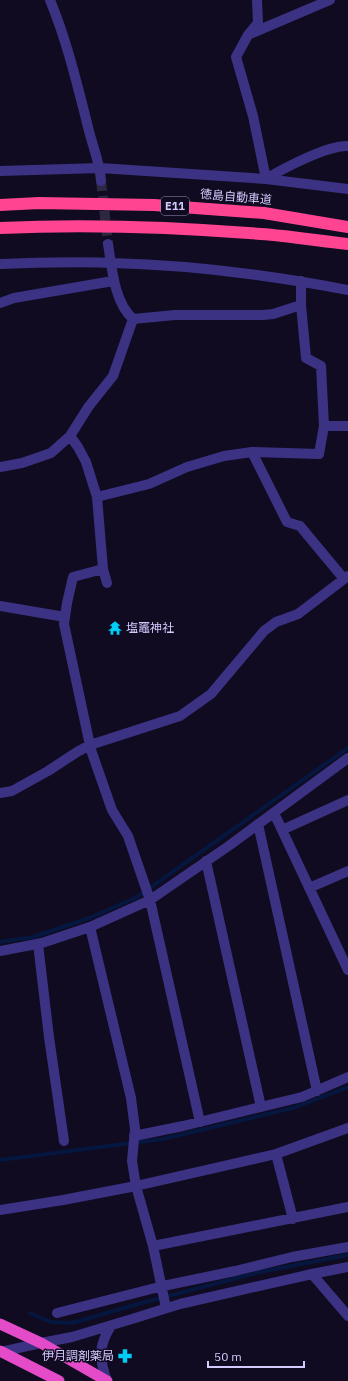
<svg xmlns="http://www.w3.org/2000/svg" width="348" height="1381" viewBox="0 0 348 1381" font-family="'IBM Plex Sans','Noto Sans JP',sans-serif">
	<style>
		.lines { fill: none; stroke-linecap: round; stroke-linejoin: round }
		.stream { stroke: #05163f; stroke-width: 4 }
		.minor-tunnel { stroke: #2d2841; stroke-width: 10; stroke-dasharray: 10 5; stroke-linecap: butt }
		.minor { stroke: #3b3283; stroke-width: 10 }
		.tertiary { stroke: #3b3283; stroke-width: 10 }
		.trunk { stroke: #e44bc8; stroke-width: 11 }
		.motorway { stroke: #ff4592; stroke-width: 12 }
		.labels { text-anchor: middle; stroke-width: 3; stroke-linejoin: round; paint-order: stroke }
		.shield { fill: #100b20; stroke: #9991bc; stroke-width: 1 }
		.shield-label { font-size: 11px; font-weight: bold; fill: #d4caff }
		.street-label { font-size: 12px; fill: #d4caff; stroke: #100b20 }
		.poi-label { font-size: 12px; fill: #d4caff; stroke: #100b20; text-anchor: start }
	</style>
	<rect width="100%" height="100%" fill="#100b20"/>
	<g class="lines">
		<path class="stream" d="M 0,942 L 33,937 L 92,917 L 137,897 L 348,748
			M 0,1160 L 163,1139 L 293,1108 L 348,1087
			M 30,1313 L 51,1322 L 72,1323 L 138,1304 L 260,1272 L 348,1255"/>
		<path class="minor-tunnel" d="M 101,181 L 108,244"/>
		<path class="minor" d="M 50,0 C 67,41 77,84 88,127 C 92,145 100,162 101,181
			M 257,0 L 258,23 L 248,35 L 236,57 L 253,116 L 266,179 C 284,168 328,145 348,146
			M 250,34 L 330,0
			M 0,171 L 100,168 L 266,179 L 348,189
			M 108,244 C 112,268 114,302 133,319 L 175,315 L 263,315 L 273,314 L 301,305 L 301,281
			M 0,303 L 14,298 L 113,281
			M 301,305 L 306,358 L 321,366 L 324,426
			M 70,436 L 78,447 L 86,462 L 97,497 L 103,569 L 73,577 L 67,603 L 64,624 L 91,750 L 112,810 L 128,836 L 150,900 L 200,1122
			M 252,452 L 287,522 L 300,526 L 344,579
			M 0,467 L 22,463 L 51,453 L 70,436 L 89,406 L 113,376 L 133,319
			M 97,497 L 149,484 L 187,467 L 224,456 L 252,452 L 319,454 L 324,426 L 348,426
			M 103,569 L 107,583
			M 0,606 L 65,617
			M 0,793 L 12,791 L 48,771 L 77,752 L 90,745 L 180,716 L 211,694 L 264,631 L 276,622 L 298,614 L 348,576
			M 274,813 L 348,970
			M 258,824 L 317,1091
			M 282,830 L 348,800
			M 206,861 L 261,1107
			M 309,888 L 348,871
			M 90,927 L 131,1098 L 135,1129 L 132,1161 L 136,1186 L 153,1246 L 166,1308
			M 38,944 L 49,1037 L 64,1141
			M 0,951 L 42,943 L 90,927 L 150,900 L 230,845 L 348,758
			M 134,1136 L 183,1126 L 302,1097 L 348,1077
			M 276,1154 L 348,1128
			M 0,1210 L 63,1200 L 136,1186 L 276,1154 L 293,1219
			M 153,1246 L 348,1207
			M 312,1274 L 348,1316
			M 57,1313 L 163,1286 L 235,1271 L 292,1257 L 348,1247
			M 41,1343 L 72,1337 L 132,1319 L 180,1304 L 312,1274 L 348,1267
			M 107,1381 C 99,1359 98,1346 111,1326"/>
		<path class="tertiary" d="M 0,264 C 37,263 75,261 113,263 C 191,265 270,275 348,290
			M 0,1352 L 41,1343"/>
		<path class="trunk" d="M 0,1324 L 41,1343 L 107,1381
			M 0,1351 L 59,1381"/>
		<path class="motorway" d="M 0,205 L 39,203 L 154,205 L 264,213 L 348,227
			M 0,228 C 87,224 174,227 261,234 C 290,236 319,241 348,244"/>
	</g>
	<defs>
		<symbol id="temple-bare" viewBox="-9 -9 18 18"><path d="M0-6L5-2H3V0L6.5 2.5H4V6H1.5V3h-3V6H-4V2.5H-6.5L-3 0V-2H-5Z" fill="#00ccf5" stroke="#100b20" stroke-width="2.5" paint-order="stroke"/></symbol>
		<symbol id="pharmacy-bare" viewBox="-9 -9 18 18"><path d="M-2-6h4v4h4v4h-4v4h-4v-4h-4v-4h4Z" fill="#00ccf5" stroke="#100b20" stroke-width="2.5" paint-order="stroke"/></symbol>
	</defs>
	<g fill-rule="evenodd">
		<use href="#temple-bare" x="105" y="618" width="20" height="20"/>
		<use href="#pharmacy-bare" x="115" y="1346" width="20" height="20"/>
	</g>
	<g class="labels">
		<rect class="shield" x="161" y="197" width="28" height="18" rx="3"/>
		<g class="shield-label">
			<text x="175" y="210">E11</text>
		</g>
		<g class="street-label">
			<text transform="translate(236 197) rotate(5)" y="4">徳島自動車道</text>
		</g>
		<g class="poi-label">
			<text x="126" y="632">塩竈神社</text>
			<text x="114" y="1360" text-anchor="end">伊月調剤薬局</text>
		</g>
	</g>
	<path d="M208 1361v6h96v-6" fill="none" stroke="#d4caff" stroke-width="2"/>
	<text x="214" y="1361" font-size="12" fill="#d4caff" stroke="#100b20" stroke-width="3" paint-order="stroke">50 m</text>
</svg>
